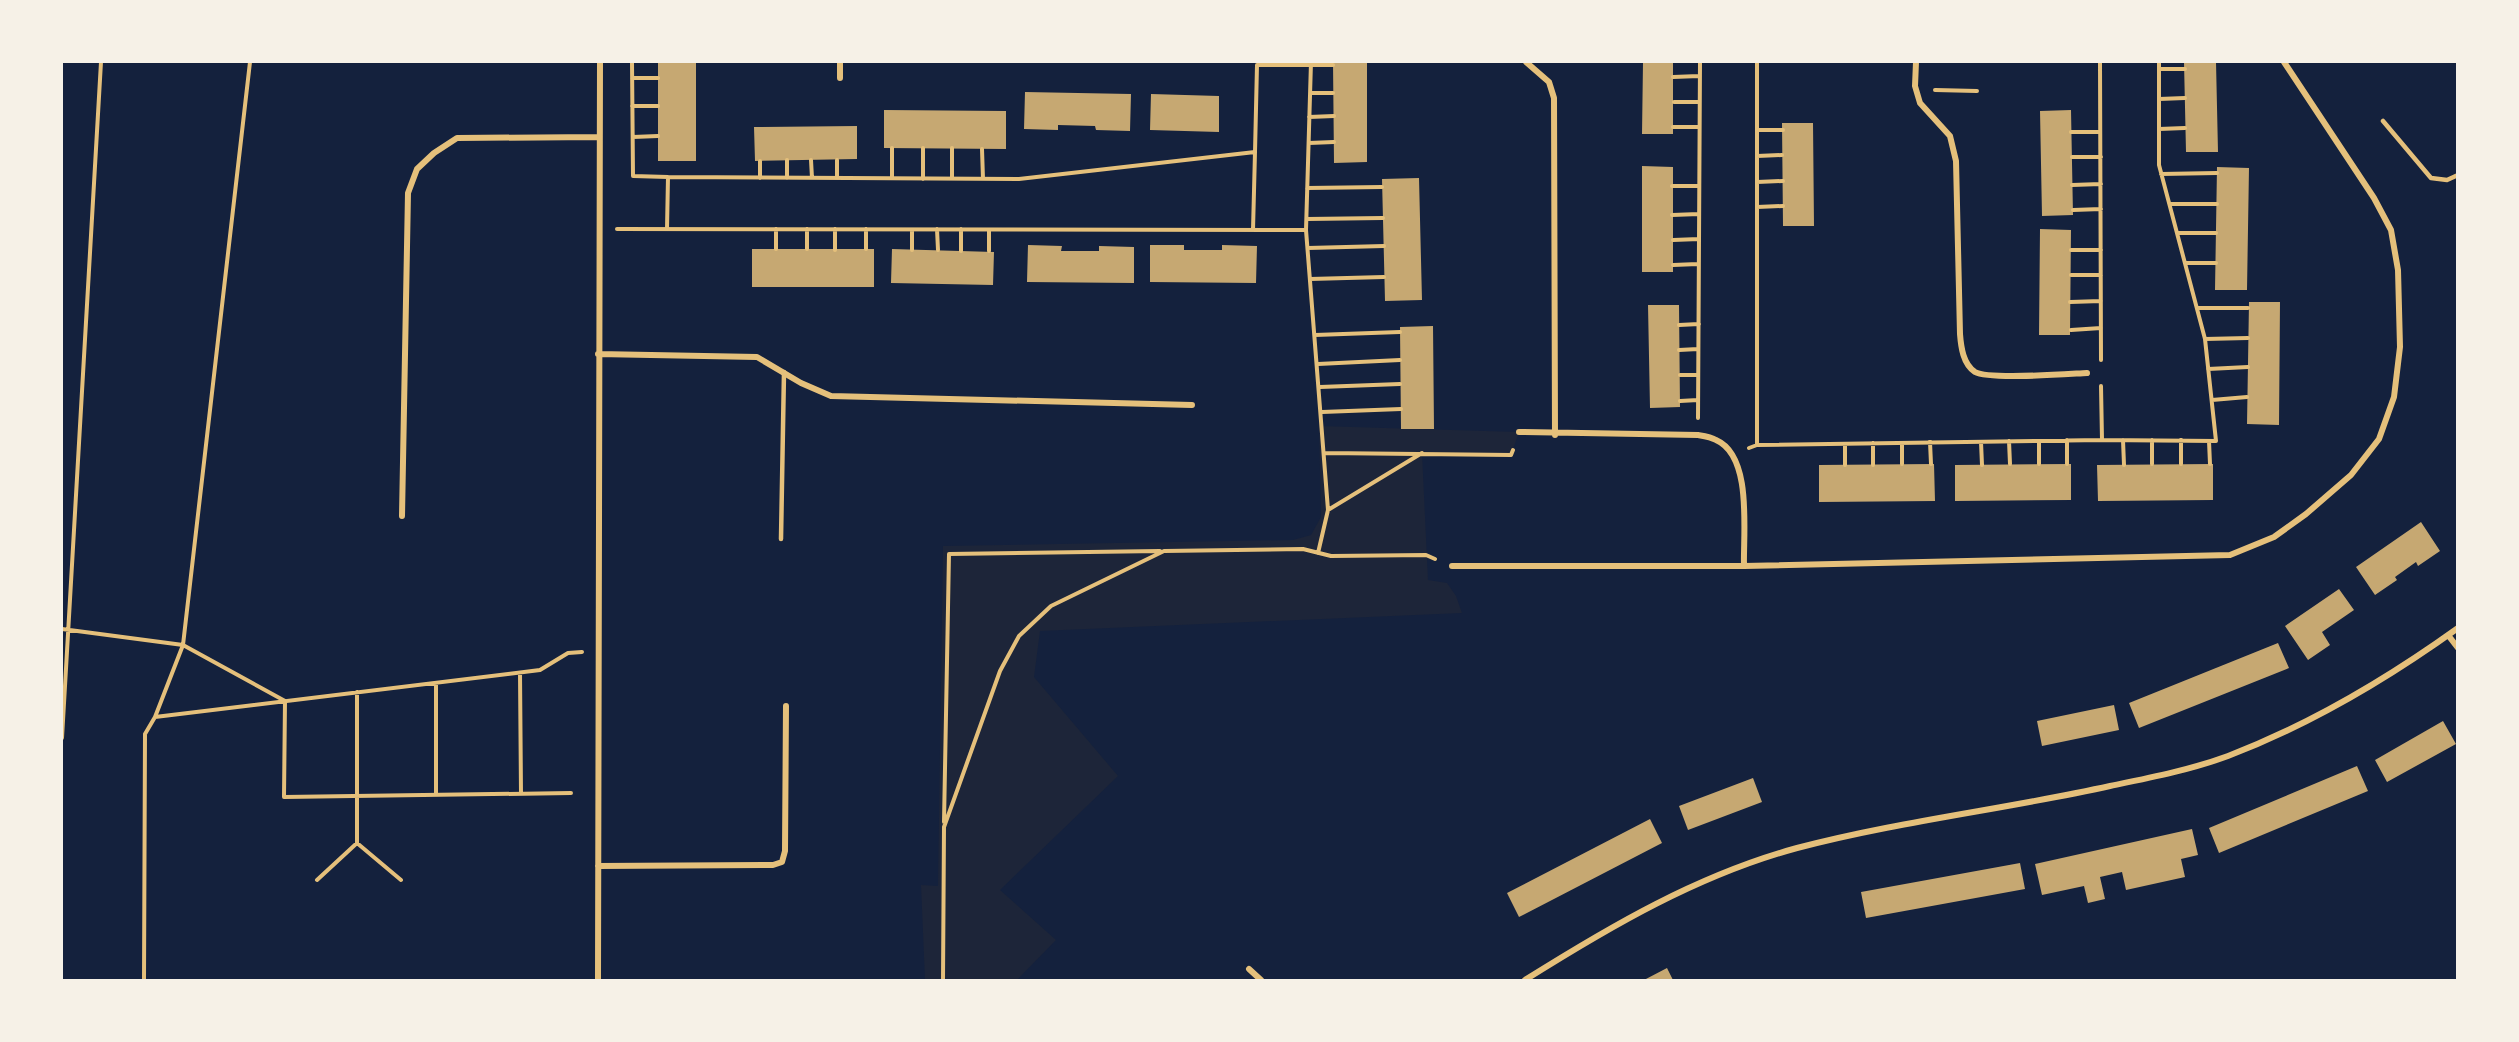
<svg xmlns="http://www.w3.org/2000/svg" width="2519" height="1042" viewBox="0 0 2519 1042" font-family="'Varela Round',sans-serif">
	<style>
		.green { fill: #1d2539 }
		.building { fill: #c6a872 }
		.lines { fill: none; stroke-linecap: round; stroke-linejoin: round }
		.path { stroke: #e5c07b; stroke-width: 4 }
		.service { stroke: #e5c07b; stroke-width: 4.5 }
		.minor { stroke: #e5c07b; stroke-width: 6 }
	</style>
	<rect width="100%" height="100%" fill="#14213d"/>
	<path class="green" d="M 1319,426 L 1519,432 L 1511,455 L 1422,453 L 1428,580 L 1447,583 L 1456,596 L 1462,613 L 1040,631 L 1034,677 L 1118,776 L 1000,890 L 1056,940 L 1017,980 L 925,980 L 921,885 L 938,886 L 943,546 L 1293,540 L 1311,535 L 1321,517 Z"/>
	<path class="building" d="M 658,62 L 696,62 L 696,161 L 658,161 Z
		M 1333,62 L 1367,62 L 1367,162 L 1334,163 Z
		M 1643,62 L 1673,62 L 1673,134 L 1642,134 Z
		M 2184,62 L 2216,62 L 2218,152 L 2186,152 Z
		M 1025,92 L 1131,94 L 1130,131 L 1096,130 L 1095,126 L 1058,125 L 1058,130 L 1024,129 Z
		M 1151,94 L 1219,96 L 1219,132 L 1150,130 Z
		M 884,110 L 1006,111 L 1006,149 L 884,148 Z
		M 2071,110 L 2073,215 L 2042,216 L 2040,111 Z
		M 1782,123 L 1813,123 L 1814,226 L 1783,226 Z
		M 857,126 L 857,159 L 755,161 L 754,127 Z
		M 1642,166 L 1673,167 L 1673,272 L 1642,272 Z
		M 2217,167 L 2249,168 L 2247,290 L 2215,290 Z
		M 1419,178 L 1422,300 L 1385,301 L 1382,179 Z
		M 2040,229 L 2071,230 L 2070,335 L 2039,335 Z
		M 1028,245 L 1062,246 L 1061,251 L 1099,251 L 1099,246 L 1134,247 L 1134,283 L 1027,282 Z
		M 1150,245 L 1184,245 L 1184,250 L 1222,250 L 1222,245 L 1257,246 L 1256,283 L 1150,282 Z
		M 752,249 L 874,249 L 874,287 L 752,287 Z
		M 892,249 L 994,252 L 993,285 L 891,283 Z
		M 2249,302 L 2280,302 L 2279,425 L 2247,424 Z
		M 1648,305 L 1679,305 L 1680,407 L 1650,408 Z
		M 1433,326 L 1434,429 L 1401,429 L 1400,327 Z
		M 1934,464 L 1935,501 L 1819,502 L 1819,465 Z
		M 2071,464 L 2071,500 L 1955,501 L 1955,465 Z
		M 2213,464 L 2213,500 L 2098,501 L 2097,465 Z
		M 2421,522 L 2440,551 L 2418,566 L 2416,562 L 2395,577 L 2397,580 L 2375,595 L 2356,567 Z
		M 2339,589 L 2354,610 L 2322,632 L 2330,645 L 2308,660 L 2285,626 Z
		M 2278,643 L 2289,668 L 2139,728 L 2129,703 Z
		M 2114,705 L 2119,730 L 2042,746 L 2037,721 Z
		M 2443,721 L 2456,744 L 2387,782 L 2375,760 Z
		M 2357,766 L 2368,791 L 2219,853 L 2209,828 Z
		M 1753,778 L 1762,802 L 1688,830 L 1679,806 Z
		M 1650,819 L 1662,843 L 1519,917 L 1507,893 Z
		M 2192,829 L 2198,855 L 2181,859 L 2185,877 L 2126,890 L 2122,872 L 2100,877 L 2105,899 L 2088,903 L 2084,886 L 2042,895 L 2035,864 Z
		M 2020,863 L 2025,889 L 1866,918 L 1861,892 Z
		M 1667,968 L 1673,980 L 1644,980 Z"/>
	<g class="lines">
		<path class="path" d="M 632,62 L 633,176 L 668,177
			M 1311,62 L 1306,230 L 1328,510 L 1318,553
			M 2100,62 L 2101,360
			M 1273,65 L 1333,65
			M 2159,69 L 2185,69
			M 1673,77 L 1699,76
			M 632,78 L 658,78
			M 1935,90 L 1977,91
			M 1310,93 L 1333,93
			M 2159,99 L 2185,98
			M 1674,102 L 1699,102
			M 632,106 L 658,106
			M 1309,117 L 1334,116
			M 1673,127 L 1699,127
			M 2159,129 L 2185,128
			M 1757,130 L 1783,130
			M 2071,132 L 2100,132
			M 633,137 L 658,136
			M 1309,143 L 1334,142
			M 982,149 L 983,179
			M 1255,152 L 1257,65 L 1273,65 L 1273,62
			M 1757,156 L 1782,155
			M 2072,157 L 2101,157
			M 811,160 L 812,178
			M 837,160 L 837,178
			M 2161,174 L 2217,173
			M 760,178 L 760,161
			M 787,178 L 787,160
			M 892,178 L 892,148
			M 923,179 L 923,148
			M 952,179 L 952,148
			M 1757,182 L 1783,181
			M 2072,185 L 2101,184
			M 1672,186 L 1699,186
			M 1307,188 L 1382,187
			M 2170,204 L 2217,204
			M 1757,207 L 1783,206
			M 2073,210 L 2101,209
			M 1672,215 L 1699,214
			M 1307,219 L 1383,218
			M 617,229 L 1306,230
			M 667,229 L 668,177 L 1019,179 L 1255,152 L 1253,230
			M 776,229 L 776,249
			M 807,229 L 807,249
			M 835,229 L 835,250
			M 866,229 L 866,249
			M 937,229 L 938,250
			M 961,229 L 961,251
			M 2177,233 L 2216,233
			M 1673,240 L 1699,239
			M 1308,248 L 1384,246
			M 912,250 L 912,230
			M 2071,250 L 2101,250
			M 989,251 L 989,230
			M 2185,263 L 2216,263
			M 1673,265 L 1698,264
			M 2071,275 L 2101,275
			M 1310,279 L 1384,277
			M 2070,302 L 2101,301
			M 2197,308 L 2248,308
			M 1679,325 L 1699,324
			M 2071,330 L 2101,328
			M 1315,335 L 1400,332
			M 2205,339 L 2248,338
			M 1679,350 L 1698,349
			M 1318,364 L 1400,360
			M 2208,369 L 2248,367
			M 1680,375 L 1698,375
			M 1320,387 L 1400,384
			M 2212,400 L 2247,397
			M 1680,401 L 1698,400
			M 1322,412 L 1401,409
			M 1698,418 L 1700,62
			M 2102,440 L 2216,441 L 2205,339 L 2159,165 L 2159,62
			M 2123,440 L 2124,465
			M 2152,440 L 2152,464
			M 2009,441 L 2010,464
			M 2209,441 L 2210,464
			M 1930,442 L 1931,464
			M 1981,442 L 1982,465
			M 1873,443 L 1873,465
			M 1902,443 L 1902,464
			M 1845,444 L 1845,465
			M 1757,445 L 2102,440 L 2101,386
			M 1749,448 L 1757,445 L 1757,62
			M 1325,453 L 1511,455 L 1513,450
			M 2039,464 L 2039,441
			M 2067,464 L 2067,440
			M 2181,464 L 2181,440
			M 1328,510 L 1422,453
			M 62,629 L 183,645 L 285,701 L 284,797 L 571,793
			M 520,673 L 521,794
			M 436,683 L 436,795
			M 357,692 L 357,843
			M 155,717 L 183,645 L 250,62
			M 62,738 L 101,62
			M 944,822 L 949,554 L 1160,551
			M 317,880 L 357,843 L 401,880
			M 144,980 L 145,734 L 155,717 L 540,670 L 568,653 L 582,652
			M 943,980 L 944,827 L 1000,671 L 1019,636 L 1051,606 L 1164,551 L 1303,549 L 1331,556 L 1426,555 L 1435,559"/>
		<path class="service" d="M 2383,121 L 2431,178 L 2447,180 L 2458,175
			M 781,539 L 784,372"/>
		<path class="minor" d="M 840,62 L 840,78
			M 1526,62 L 1549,82 L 1554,98 L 1555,435
			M 1916,62 L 1915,86 L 1920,103 L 1950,136 L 1956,161 L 1960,334 C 1961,347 1963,364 1975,372 C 1989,380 2067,374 2087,373
			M 598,354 L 757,357 L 801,383 L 831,396 L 1192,405
			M 1519,432 L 1698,435 C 1704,436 1711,437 1716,440 C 1753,456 1743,533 1744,566
			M 402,516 L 408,193 L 417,169 L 434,153 L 457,138 L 598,137
			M 1452,566 L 1744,566 L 2230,555 L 2274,537 L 2306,514 L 2351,475 L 2379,439 L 2394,397 L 2400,347 L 2398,270 L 2391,230 L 2374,198 L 2284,62
			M 2448,635 L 2458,648
			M 598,866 L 773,865 L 782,862 L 785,851 L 786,706
			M 1249,969 L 1261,980
			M 598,980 L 600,62
			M 1525,980 C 1611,926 1698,875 1797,848 C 1900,821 2006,809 2110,786 C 2149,778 2190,770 2228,756 C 2309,725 2387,679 2458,628"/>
	</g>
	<rect width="2519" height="1042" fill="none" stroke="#f6f1e7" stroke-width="126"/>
</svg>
